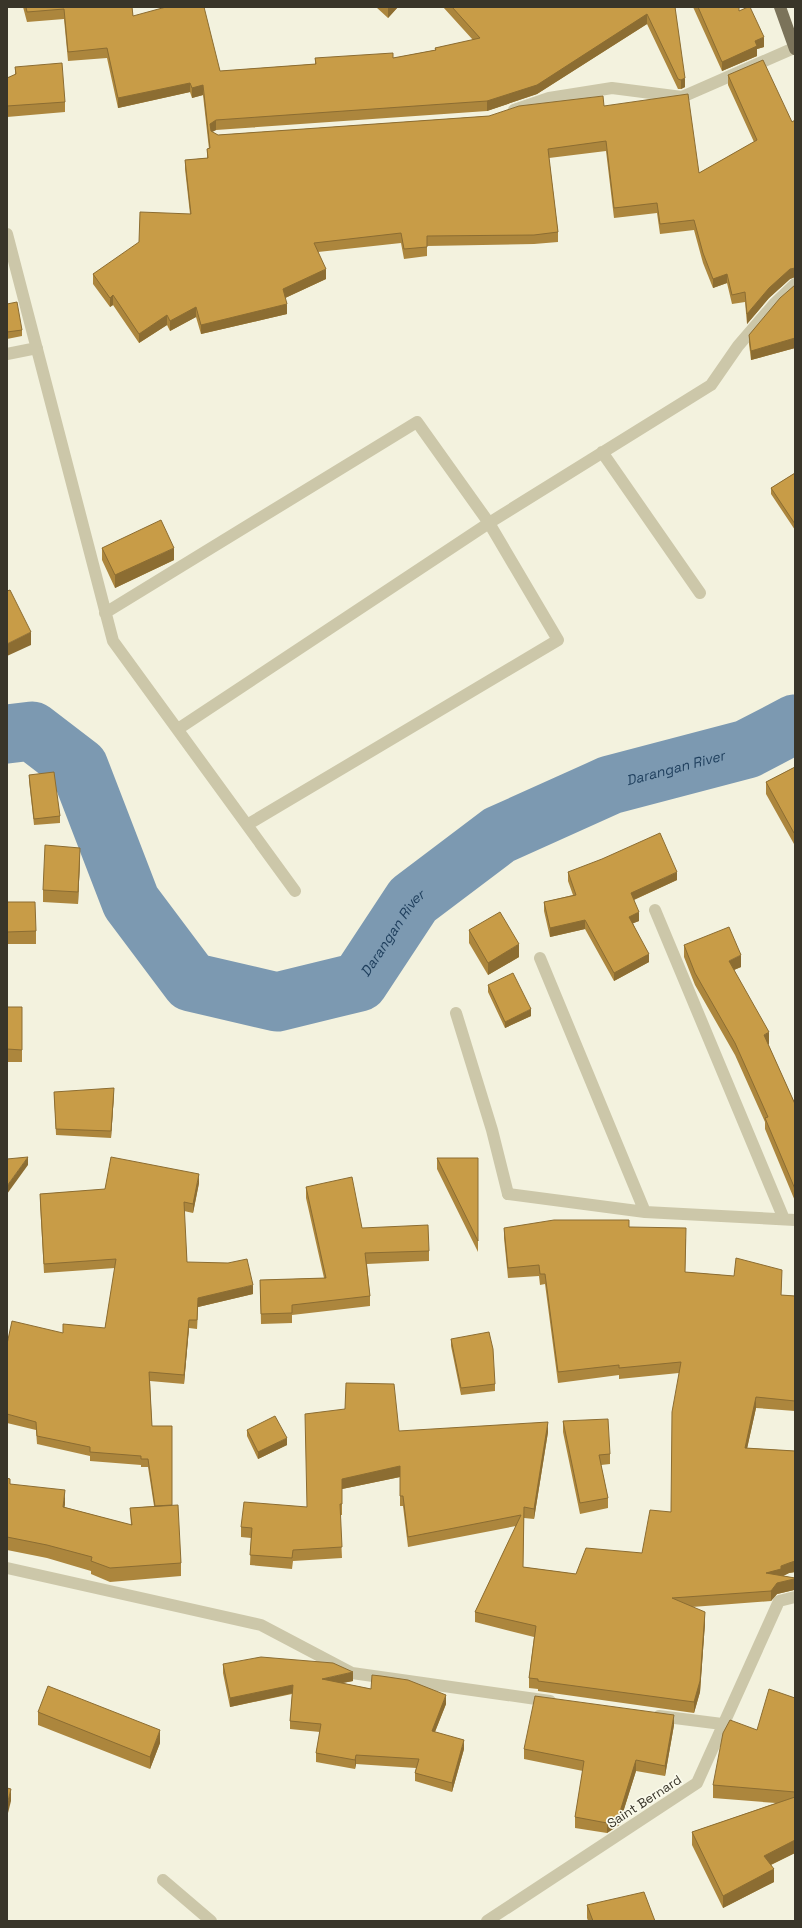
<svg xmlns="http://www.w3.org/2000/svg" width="802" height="1928" viewBox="0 0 802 1928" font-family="'Space Grotesk',sans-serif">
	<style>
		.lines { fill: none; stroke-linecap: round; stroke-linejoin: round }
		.river { stroke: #7c99b1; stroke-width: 59 }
		.lane { stroke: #ccc7a9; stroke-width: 12 }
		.street { stroke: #ccc7a9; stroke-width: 12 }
		.primary { stroke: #7b735a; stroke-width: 12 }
		.wall { fill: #ac863d }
		.shaded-wall { fill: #8c6d32 }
		.building { fill: #c89c47; stroke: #8c6d32 }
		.labels { text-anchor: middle; stroke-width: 3.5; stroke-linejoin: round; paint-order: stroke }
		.street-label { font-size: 13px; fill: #393529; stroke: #fafaeb }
		.water-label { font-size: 14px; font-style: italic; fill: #1e3e5c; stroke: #fafaeb }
	</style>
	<rect width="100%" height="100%" fill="#f3f2de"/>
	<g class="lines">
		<path class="river" id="s1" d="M 7,734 L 32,731 L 79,767 L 131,902 L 191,982 L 277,1002 L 359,982 L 413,900 L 499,835 L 610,785 L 747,749 L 795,724"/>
		<path class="lane" d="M 456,1013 L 492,1130 L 508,1194"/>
		<path class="street" d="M 514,110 L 549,98 L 612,88 L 682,97 L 794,48
			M 7,234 L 113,641 L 295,891
			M 7,354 L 37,348
			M 602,452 L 700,593
			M 105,613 L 417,422 L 489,523 L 558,640 L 247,825
			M 178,729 L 489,523 L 711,385 L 738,346 L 775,303 L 795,284
			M 655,910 L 784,1219
			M 540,958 L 645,1212
			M 508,1194 L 645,1212 L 795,1220
			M 7,1568 L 261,1625 L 352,1673 L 550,1701
			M 659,1716 L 722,1724
			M 163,1880 L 211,1921
			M 487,1921 L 697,1783 L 779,1601 L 795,1597"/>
		<path class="primary" d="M 780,7 L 795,49"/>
	</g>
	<path class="wall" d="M 23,7 L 132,7 L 133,16 L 220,71 L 315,64 L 315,58 L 393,58 L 435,50 L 435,48 L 473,40 L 443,7 L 675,7 L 685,87 L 681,89 L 678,89 L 647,24 L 537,94 L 487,111 L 216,130 L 212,132 L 218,135 L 489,116 L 604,106 L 699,173 L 754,142 L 728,85 L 728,75 L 792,122 L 795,120 L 795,277 L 790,279 L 769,298 L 747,324 L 745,302 L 732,304 L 727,283 L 713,288 L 703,263 L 694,230 L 660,234 L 657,213 L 614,218 L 606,151 L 549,158 L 558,232 L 558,242 L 534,244 L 427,246 L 427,256 L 404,259 L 401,243 L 318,252 L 326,279 L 285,298 L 287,314 L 201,334 L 196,317 L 170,331 L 167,325 L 139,343 L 113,305 L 110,307 L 93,284 L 93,274 L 190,214 L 185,169 L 185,160 L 207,158 L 207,149 L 209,149 L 203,95 L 192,98 L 190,92 L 118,108 L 107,58 L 68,61 L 64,19 L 27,22 Z
		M 376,7 L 398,7 L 388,18 Z
		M 693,7 L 739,7 L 739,11 L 764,47 L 757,49 L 757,56 L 722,71 Z
		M 15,67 L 65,102 L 65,112 L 7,117 L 7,78 L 15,75 Z
		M 795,285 L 795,348 L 751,360 L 749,344 L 749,335 Z
		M 7,304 L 22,330 L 22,336 L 7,339 Z
		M 795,473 L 795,530 L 771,494 L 771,488 Z
		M 102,548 L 174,560 L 115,588 L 102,560 Z
		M 795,767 L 795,843 L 794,844 L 766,794 L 766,782 Z
		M 29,775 L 60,816 L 60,823 L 34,825 L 29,781 Z
		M 80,860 L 78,904 L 43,902 L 43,890 Z
		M 568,872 L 677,880 L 634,900 L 639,921 L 633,923 L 649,962 L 614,981 L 585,929 L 550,937 L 544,911 L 544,902 L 573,895 L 568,881 Z
		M 7,902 L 36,931 L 36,944 L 7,944 Z
		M 469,930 L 519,957 L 488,975 L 469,943 Z
		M 684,945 L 741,967 L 734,970 L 769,1044 L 768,1044 L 795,1104 L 795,1201 L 765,1129 L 765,1122 L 735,1055 L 695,985 L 684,957 Z
		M 488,985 L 531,1016 L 505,1028 L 488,992 Z
		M 7,1007 L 22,1007 L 22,1062 L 7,1062 Z
		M 54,1092 L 114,1094 L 111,1138 L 56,1135 Z
		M 437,1158 L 478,1158 L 478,1252 L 437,1169 Z
		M 199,1183 L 193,1213 L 184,1211 L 187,1262 L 253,1294 L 198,1307 L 197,1329 L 189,1328 L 184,1384 L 150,1381 L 152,1426 L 172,1505 L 181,1563 L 181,1576 L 110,1582 L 91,1574 L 91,1571 L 47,1558 L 7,1550 L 7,1478 L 10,1484 L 65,1504 L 64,1507 L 131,1525 L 130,1508 L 154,1506 L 148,1467 L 141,1467 L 141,1465 L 90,1461 L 90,1456 L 37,1444 L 36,1430 L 7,1423 L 7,1344 L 63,1333 L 105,1328 L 115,1268 L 44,1273 L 40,1203 L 40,1194 Z
		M 306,1187 L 362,1228 L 429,1251 L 429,1261 L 367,1264 L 370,1296 L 370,1306 L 292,1315 L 292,1323 L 261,1324 L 260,1280 L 324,1278 L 306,1198 Z
		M 629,1227 L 686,1239 L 685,1272 L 782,1280 L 781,1295 L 795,1296 L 795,1411 L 756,1408 L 747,1448 L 795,1451 L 795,1572 L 789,1573 L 783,1576 L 795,1578 L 795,1590 L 794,1590 L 777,1594 L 771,1601 L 692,1607 L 705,1623 L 700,1692 L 694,1713 L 538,1691 L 538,1689 L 529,1688 L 529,1678 L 534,1637 L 475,1622 L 475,1612 L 516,1526 L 408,1547 L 403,1506 L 400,1506 L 400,1477 L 342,1489 L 342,1515 L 340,1515 L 342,1558 L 293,1561 L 292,1569 L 250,1565 L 251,1538 L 241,1537 L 241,1527 L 307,1507 L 399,1431 L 548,1432 L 534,1519 L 524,1518 L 523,1567 L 576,1574 L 642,1553 L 671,1512 L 679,1373 L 619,1379 L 619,1375 L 558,1383 L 545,1284 L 540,1285 L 539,1276 L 508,1278 L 504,1238 L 504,1228 Z
		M 451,1339 L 495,1384 L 495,1391 L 461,1395 L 451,1346 Z
		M 563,1421 L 610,1454 L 610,1464 L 601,1465 L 608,1498 L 608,1508 L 580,1514 L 563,1432 Z
		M 247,1430 L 287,1445 L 258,1459 L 247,1436 Z
		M 223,1664 L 353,1681 L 342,1683 L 446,1704 L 435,1732 L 464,1749 L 452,1792 L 415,1781 L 415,1773 L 416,1768 L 356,1764 L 355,1769 L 316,1762 L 316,1753 L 320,1732 L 290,1729 L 290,1721 L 292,1694 L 230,1707 L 223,1673 Z
		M 795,1698 L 795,1853 L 771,1865 L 774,1882 L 723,1908 L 692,1845 L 692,1832 L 776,1803 L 713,1798 L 713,1785 L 757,1730 Z
		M 38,1712 L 160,1743 L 150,1769 L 38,1725 Z
		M 674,1725 L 665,1776 L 636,1771 L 619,1825 L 607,1833 L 575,1828 L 575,1817 L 583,1771 L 524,1759 L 524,1749 Z
		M 587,1905 L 655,1921 L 588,1921 L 587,1918 Z"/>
	<path class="shaded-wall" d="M 389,7 L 398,7 L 388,18 L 388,8 Z
		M 647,14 L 647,24 L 537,94 L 487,111 L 487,101 Z
		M 764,37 L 764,47 L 757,49 L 757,56 L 722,71 L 722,62 L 755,41 Z
		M 685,78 L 685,87 L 681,89 L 681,80 Z
		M 190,83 L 190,92 L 118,108 L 118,98 Z
		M 203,85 L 203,95 L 192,98 L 192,88 Z
		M 216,120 L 216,130 L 210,133 L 210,124 Z
		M 795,268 L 795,277 L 790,279 L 769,298 L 747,324 L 747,314 L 769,288 L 790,269 Z
		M 326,269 L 326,279 L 283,299 L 283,289 Z
		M 727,274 L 727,283 L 713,288 L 713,279 Z
		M 113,295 L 113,305 L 110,307 L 110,298 Z
		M 287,304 L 287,314 L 201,334 L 201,325 Z
		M 196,307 L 196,317 L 170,331 L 170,321 Z
		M 167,315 L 167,325 L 139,343 L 139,334 Z
		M 795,338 L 795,348 L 751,360 L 751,351 Z
		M 174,548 L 174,560 L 115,588 L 115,575 Z
		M 31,632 L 31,645 L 7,656 L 7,644 Z
		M 795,832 L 795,843 L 794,844 L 794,833 Z
		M 80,848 L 80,860 L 78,904 L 78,892 Z
		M 677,872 L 677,880 L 631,901 L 631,893 Z
		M 639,912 L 639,921 L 629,925 L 629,917 Z
		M 585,920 L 585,929 L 550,937 L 550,928 Z
		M 519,944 L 519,957 L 488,975 L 488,963 Z
		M 649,954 L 649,962 L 614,981 L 614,973 Z
		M 741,955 L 741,967 L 729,972 L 729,961 Z
		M 531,1009 L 531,1016 L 505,1028 L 505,1022 Z
		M 769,1032 L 769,1044 L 764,1046 L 764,1035 Z
		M 114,1088 L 114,1094 L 111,1138 L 111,1131 Z
		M 28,1157 L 28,1165 L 7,1194 L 7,1186 Z
		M 199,1174 L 199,1183 L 193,1213 L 193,1204 Z
		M 253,1285 L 253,1294 L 198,1307 L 197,1329 L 198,1298 Z
		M 189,1320 L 189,1328 L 184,1384 L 184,1375 Z
		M 756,1397 L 756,1408 L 745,1458 L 745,1448 Z
		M 548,1422 L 548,1432 L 534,1519 L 534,1509 Z
		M 287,1438 L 287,1445 L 258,1459 L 258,1452 Z
		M 400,1466 L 400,1477 L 342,1489 L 342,1479 Z
		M 65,1490 L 65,1504 L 63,1520 L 63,1507 Z
		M 795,1561 L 795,1572 L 789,1573 L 781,1577 L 766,1573 L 789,1563 Z
		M 794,1579 L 794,1590 L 777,1594 L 771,1601 L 771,1591 L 777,1583 Z
		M 705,1612 L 705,1623 L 700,1692 L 694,1713 L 694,1702 Z
		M 353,1672 L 353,1681 L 322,1687 L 322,1679 Z
		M 293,1685 L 293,1693 L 230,1707 L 230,1698 Z
		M 446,1695 L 446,1704 L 432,1739 L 432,1731 Z
		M 674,1715 L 674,1725 L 665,1776 L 665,1766 Z
		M 160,1730 L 160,1743 L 150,1769 L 150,1757 Z
		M 464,1740 L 464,1749 L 452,1792 L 452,1783 Z
		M 356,1755 L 356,1764 L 355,1769 L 355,1760 Z
		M 636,1760 L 636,1771 L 619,1825 L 607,1833 L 607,1823 Z
		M 11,1789 L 11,1801 L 7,1817 L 7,1805 Z
		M 795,1840 L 795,1853 L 764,1868 L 764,1856 Z
		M 774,1869 L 774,1882 L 723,1908 L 723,1896 Z"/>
	<path class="building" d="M 26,7 L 132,7 L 133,16 L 166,7 L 204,7 L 220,71 L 316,64 L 315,58 L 393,53 L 393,58 L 436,50 L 435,48 L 480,38 L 452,7 L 675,7 L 685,78 L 681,80 L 678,79 L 647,14 L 537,85 L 487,101 L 216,120 L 210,124 L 211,131 L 218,135 L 489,116 L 519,106 L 603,96 L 604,106 L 688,94 L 699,173 L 757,140 L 728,75 L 763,60 L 792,122 L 795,120 L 795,268 L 790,269 L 769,288 L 747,314 L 745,292 L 732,295 L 727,274 L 713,279 L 703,253 L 694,220 L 660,224 L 657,203 L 614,208 L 606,141 L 548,149 L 558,232 L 534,235 L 427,236 L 427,247 L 404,249 L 401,233 L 314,243 L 326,269 L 283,289 L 287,304 L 201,325 L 196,307 L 170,321 L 167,315 L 139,334 L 113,295 L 110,298 L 93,274 L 139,242 L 140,212 L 191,214 L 185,160 L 208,158 L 207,149 L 210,148 L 203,85 L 192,88 L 190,83 L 118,98 L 107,48 L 68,52 L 64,9 L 27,12 Z
		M 698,7 L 739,7 L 739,11 L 748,7 L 750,7 L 764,37 L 755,41 L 757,46 L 722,62 Z
		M 62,63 L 65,102 L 7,106 L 7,78 L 16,74 L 15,67 Z
		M 795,285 L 795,338 L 751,351 L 749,335 L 780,298 Z
		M 17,302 L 22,330 L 7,332 L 7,304 Z
		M 795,473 L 795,524 L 771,488 Z
		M 161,520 L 174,548 L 115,575 L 102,548 Z
		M 10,590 L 31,632 L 7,644 L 7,591 Z
		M 795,767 L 795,832 L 794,833 L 766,782 Z
		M 54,772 L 60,816 L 34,819 L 29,775 Z
		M 660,833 L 677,872 L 631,893 L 639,912 L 629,917 L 649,954 L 614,973 L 585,920 L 550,928 L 544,902 L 576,895 L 568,872 L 602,859 Z
		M 45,845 L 80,848 L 78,892 L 43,890 Z
		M 7,902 L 35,902 L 36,931 L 7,932 Z
		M 500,912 L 519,944 L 488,963 L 469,930 Z
		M 729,927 L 741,955 L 729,961 L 769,1032 L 764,1035 L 795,1104 L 795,1189 L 765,1118 L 768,1117 L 735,1043 L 695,973 L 684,945 Z
		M 513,973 L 531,1009 L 505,1022 L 488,985 Z
		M 7,1007 L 22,1007 L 22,1050 L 7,1049 Z
		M 114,1088 L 111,1131 L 56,1129 L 54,1092 Z
		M 28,1157 L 7,1186 L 7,1159 Z
		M 111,1157 L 199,1174 L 193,1204 L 184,1202 L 187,1262 L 228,1263 L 247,1259 L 253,1285 L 198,1298 L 197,1320 L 189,1320 L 184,1375 L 149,1372 L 152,1426 L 172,1426 L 172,1505 L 155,1506 L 148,1459 L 141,1459 L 141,1456 L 90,1452 L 90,1447 L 37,1436 L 36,1422 L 7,1414 L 7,1344 L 12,1321 L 63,1333 L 63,1324 L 105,1328 L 116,1259 L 44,1264 L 40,1194 L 105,1189 Z
		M 437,1158 L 478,1158 L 478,1241 Z
		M 352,1177 L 362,1228 L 428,1225 L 429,1251 L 365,1253 L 370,1296 L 292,1305 L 292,1313 L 261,1314 L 260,1280 L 326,1278 L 306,1187 Z
		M 554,1220 L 629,1220 L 629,1227 L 686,1228 L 685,1272 L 734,1276 L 736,1258 L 782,1270 L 781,1295 L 795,1296 L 795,1401 L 756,1397 L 745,1448 L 795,1451 L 795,1561 L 789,1563 L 781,1566 L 781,1569 L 766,1573 L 795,1578 L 795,1580 L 794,1579 L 777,1583 L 771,1591 L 672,1598 L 705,1612 L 700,1681 L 694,1702 L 538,1681 L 538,1679 L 529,1678 L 536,1626 L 475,1612 L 521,1515 L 408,1537 L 403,1496 L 400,1496 L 400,1466 L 342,1479 L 342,1504 L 340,1504 L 342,1547 L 293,1550 L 292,1558 L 250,1555 L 252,1528 L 241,1527 L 244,1502 L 307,1507 L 305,1414 L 345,1409 L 346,1383 L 394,1384 L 399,1431 L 548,1422 L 534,1509 L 524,1507 L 523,1567 L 576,1574 L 586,1548 L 642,1553 L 650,1510 L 671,1512 L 672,1412 L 681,1362 L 619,1368 L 619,1365 L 558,1372 L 545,1274 L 540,1274 L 539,1265 L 508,1268 L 504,1228 Z
		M 489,1332 L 493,1349 L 495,1384 L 461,1388 L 451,1339 Z
		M 275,1416 L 287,1438 L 258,1452 L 247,1430 Z
		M 608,1419 L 610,1454 L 599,1455 L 608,1498 L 580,1503 L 563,1421 Z
		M 7,1478 L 10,1479 L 10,1484 L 65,1490 L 63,1507 L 132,1525 L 130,1508 L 178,1505 L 181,1563 L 110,1568 L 91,1561 L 92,1557 L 47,1545 L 7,1537 Z
		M 261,1657 L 333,1663 L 353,1672 L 322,1679 L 371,1689 L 372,1675 L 381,1676 L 408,1680 L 446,1695 L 432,1731 L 464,1740 L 452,1783 L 415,1773 L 419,1759 L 356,1755 L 355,1760 L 316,1753 L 321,1724 L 290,1721 L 293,1685 L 230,1698 L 223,1664 Z
		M 48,1686 L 160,1730 L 150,1757 L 38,1712 Z
		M 769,1689 L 795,1698 L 795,1792 L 713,1785 L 723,1733 L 730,1720 L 757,1730 Z
		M 535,1696 L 674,1715 L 665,1766 L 636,1760 L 619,1815 L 607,1823 L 575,1817 L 584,1761 L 524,1749 Z
		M 7,1788 L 11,1789 L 7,1805 Z
		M 795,1797 L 795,1840 L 764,1856 L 774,1869 L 723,1896 L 692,1832 Z
		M 644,1892 L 655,1921 L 593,1921 L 587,1905 Z"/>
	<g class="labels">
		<g class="street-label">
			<text transform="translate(644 1801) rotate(-33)" y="5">Saint Bernard</text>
		</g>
		<g class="water-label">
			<text dy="5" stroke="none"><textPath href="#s1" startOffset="897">Darangan River</textPath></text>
			<text dy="5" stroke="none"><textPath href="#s1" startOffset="561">Darangan River</textPath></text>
		</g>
	</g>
	<rect width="802" height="1928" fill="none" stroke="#393529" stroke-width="16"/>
</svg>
